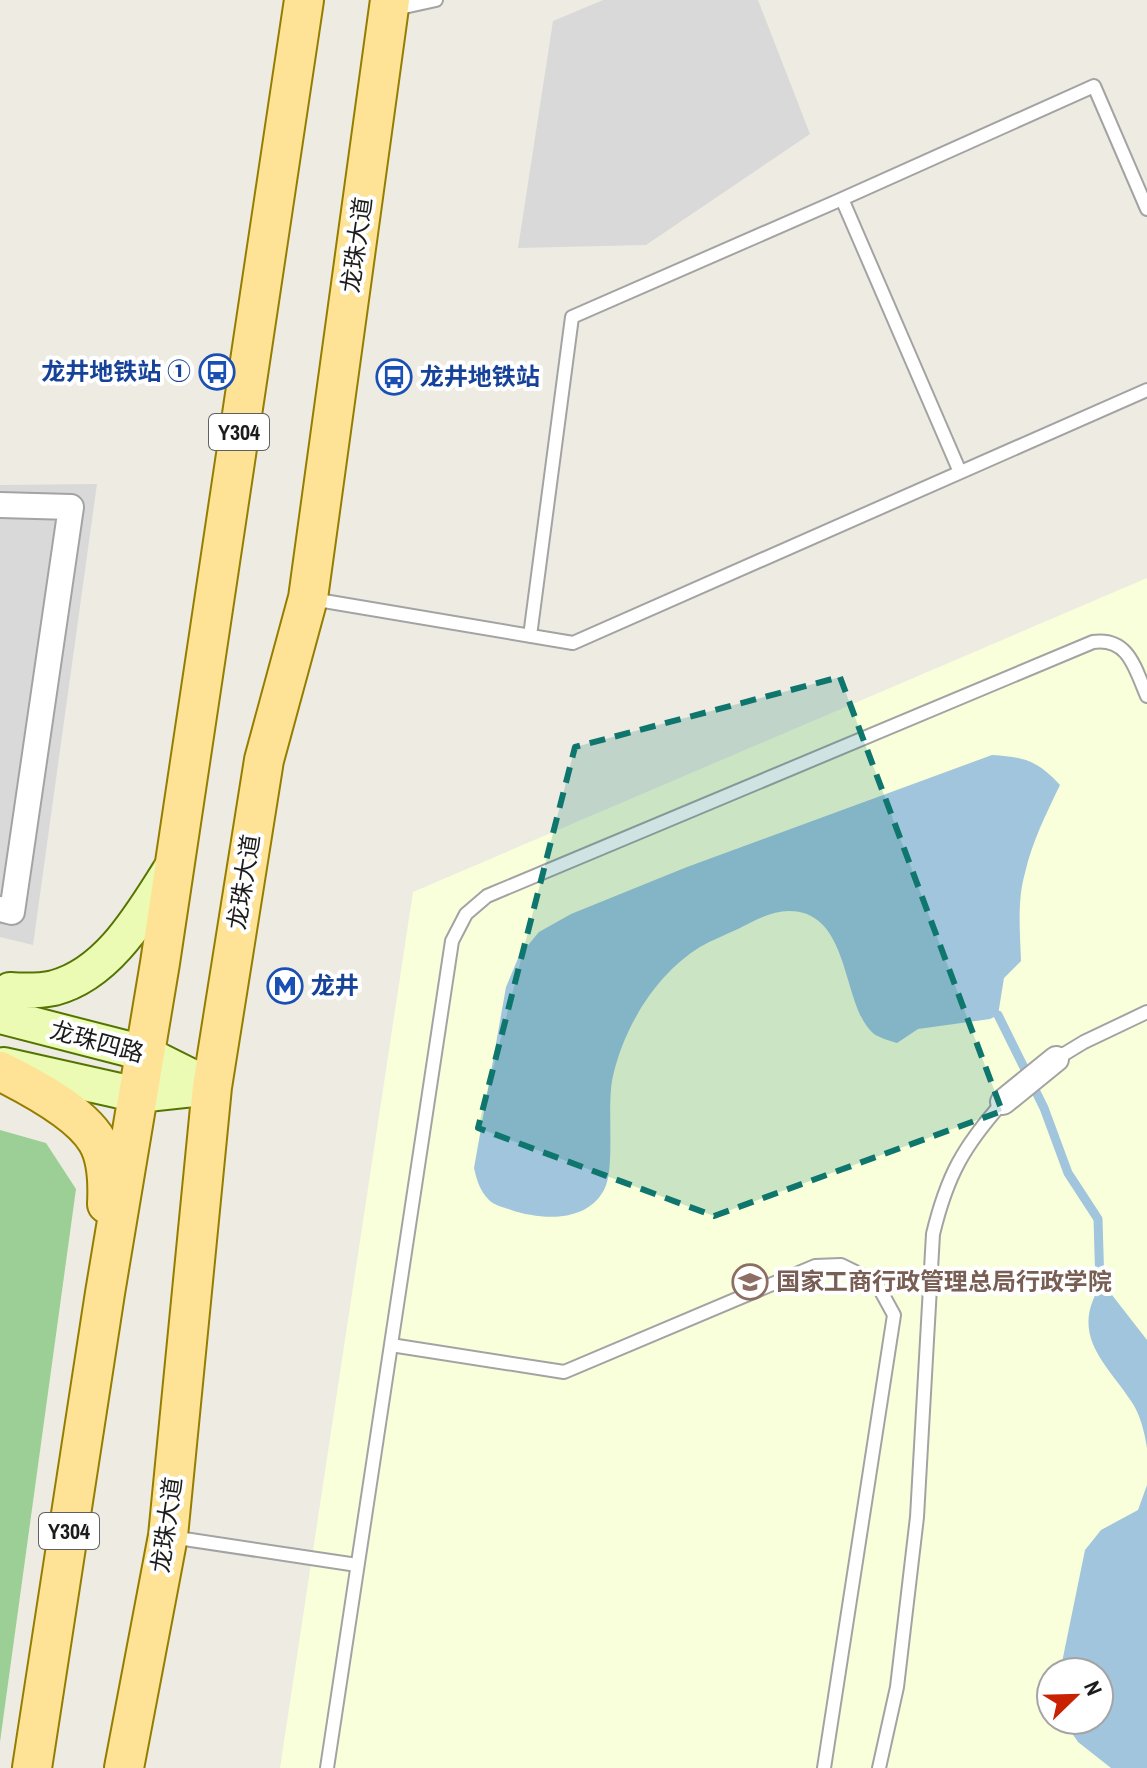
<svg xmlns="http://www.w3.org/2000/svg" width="1147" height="1768" viewBox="0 0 1147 1768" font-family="'Archivo Narrow','Noto Sans SC',sans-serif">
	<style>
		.residential { fill: #dad9d9 }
		.education { fill: #f9ffda; fill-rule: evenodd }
		.forest { fill: #9ccf95 }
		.water { fill: #a1c5dd }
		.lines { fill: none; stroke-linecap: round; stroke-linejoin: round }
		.stream { stroke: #a1c5dd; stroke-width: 9 }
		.service-casing { stroke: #a3a3a3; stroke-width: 16 }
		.minor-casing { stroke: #a3a3a3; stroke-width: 28 }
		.secondary-casing { stroke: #547402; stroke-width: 38 }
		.primary-casing { stroke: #957d00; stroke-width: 42 }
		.service { stroke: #fff; stroke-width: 12 }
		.minor { stroke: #fff; stroke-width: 24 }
		.secondary { stroke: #ebfbb3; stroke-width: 34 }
		.primary { stroke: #fee397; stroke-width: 38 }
		.marked { fill: #0f766e; fill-opacity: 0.2; stroke: #0f766e; stroke-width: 6; stroke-dasharray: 16 10; stroke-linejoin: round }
		.labels { text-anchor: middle; stroke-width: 8; stroke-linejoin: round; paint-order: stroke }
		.shield { fill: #fff; stroke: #606060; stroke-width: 2 }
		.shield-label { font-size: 22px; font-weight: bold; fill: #1c1c1c }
		.street-label { font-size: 24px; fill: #1c1c1c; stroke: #fff }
		.transit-label { font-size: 24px; font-weight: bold; fill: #164399; stroke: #fff; text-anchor: start }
		.education-label { font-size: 24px; font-weight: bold; fill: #785e54; stroke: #fff; text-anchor: start }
	</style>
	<rect width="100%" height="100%" fill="#eeece2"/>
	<path class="residential" d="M 603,0 L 758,0 L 810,134 L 646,245 L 518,248 L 553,21 Z
		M 97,484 L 33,945 L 0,937 L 0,485 Z"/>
	<path class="education" d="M 1147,578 L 1147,1768 L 280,1768 L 413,892 ZM 1051,1672 L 1099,1672 L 1099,1720 L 1051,1720 Z"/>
	<path class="forest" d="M 0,1130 L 46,1143 L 76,1189 L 0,1742 Z"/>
	<path class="water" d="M 992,755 C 1025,757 1038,761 1060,785 C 1046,814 1032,842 1025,873 C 1017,900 1020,932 1021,961 L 1004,978 L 998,1015 L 990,1019 L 918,1029 L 897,1043 C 890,1041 880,1038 874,1034 C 841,1007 852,911 789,911 C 771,911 754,921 738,929 C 725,935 712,940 700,947 C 656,974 624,1027 613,1076 C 606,1105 616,1169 604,1190 C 586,1223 542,1220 511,1210 C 504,1207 495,1206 489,1200 C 480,1191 477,1181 474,1168 L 506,987 L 519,956 L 539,932 L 571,914 L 687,867 Z
		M 1100,1286 L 1112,1295 L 1147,1340 L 1147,1448 C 1145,1434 1140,1413 1131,1401 C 1105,1362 1070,1336 1100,1286 Z
		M 1147,1485 L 1147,1768 L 1111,1768 L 1078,1742 L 1063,1720 L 1099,1720 L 1099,1672 L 1060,1672 L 1085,1550 L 1101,1530 L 1138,1510 Z"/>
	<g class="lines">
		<path class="stream" d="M 998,1015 L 1044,1108 L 1068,1173 L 1098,1219 L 1100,1286"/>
		<defs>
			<path id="service" d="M 395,9 L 436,0
				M 842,199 L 1094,86 L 1147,209
				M 312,599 L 573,643 L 1147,390
				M 530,636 L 572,317 L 842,199 L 960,472
				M 1056,1059 L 1084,1042 L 1147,1012
				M 391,1345 L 564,1372 L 815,1266 L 841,1265 L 876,1282 L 894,1315 L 824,1768
				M 171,1537 L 357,1565
				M 327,1768 L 452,941 L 466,914 L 487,896 L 1093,642 C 1129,637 1135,669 1147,696
				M 879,1768 L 897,1687 L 917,1517 L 933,1234 C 947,1176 963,1147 1003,1102"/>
			<path id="minor" d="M 0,505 L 71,507 L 12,912 L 0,909
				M 1003,1102 L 1056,1059"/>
			<path id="secondary" d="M 10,990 C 24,991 40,991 54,988 C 111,973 144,910 174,864
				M 0,1016 L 144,1053 L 212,1087
				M 4,1065 L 138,1095 L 212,1087"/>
			<path id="primary" d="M 0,1071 C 30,1086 80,1112 97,1141 C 108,1159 108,1184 107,1204
				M 32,1768 L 105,1293 L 160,963 L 304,0
				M 124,1768 L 168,1536 L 212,1087 L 264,760 L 308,598 L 390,0"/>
		</defs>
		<use href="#service" class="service-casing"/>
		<use href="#minor" class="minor-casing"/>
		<use href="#secondary" class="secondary-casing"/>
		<use href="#primary" class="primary-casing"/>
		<use href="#service" class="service"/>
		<use href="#minor" class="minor"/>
		<use href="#secondary" class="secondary"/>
		<use href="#primary" class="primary"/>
	</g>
	<path class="marked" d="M 840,677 L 1002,1111 L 714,1216 L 478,1128 L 575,747 Z"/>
	<defs>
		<symbol id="bus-ring" viewBox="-11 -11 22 22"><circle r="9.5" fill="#fff" stroke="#1a4fb4" stroke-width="1.5"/><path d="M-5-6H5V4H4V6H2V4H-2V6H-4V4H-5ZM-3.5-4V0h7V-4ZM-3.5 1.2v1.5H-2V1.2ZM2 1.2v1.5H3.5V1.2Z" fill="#1a4fb4"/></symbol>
		<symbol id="metro-ring" viewBox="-11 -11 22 22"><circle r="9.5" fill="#fff" stroke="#1a4fb4" stroke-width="1.5"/><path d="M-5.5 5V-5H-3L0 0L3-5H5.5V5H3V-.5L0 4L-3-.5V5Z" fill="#1a4fb4"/></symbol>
		<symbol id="university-ring" viewBox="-11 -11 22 22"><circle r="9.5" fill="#fff" stroke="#8d6e63" stroke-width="1.5"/><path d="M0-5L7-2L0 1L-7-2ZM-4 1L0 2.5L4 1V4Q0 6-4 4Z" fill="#8d6e63"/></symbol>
	</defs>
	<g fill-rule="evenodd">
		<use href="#bus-ring" x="197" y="352" width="40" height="40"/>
		<use href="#bus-ring" x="374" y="357" width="40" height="40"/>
		<use href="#metro-ring" x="265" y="966" width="40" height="40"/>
		<use href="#university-ring" x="730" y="1262" width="40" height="40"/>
	</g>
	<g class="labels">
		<g class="shield">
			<rect x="209" y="414" width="60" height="36" rx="6"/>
			<rect x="39" y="1513" width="60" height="36" rx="6"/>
		</g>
		<g class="shield-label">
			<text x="239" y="440">Y304</text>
			<text x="69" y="1539">Y304</text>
		</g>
		<g class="street-label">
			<text transform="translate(357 245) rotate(-82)" y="8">龙珠大道</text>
			<text transform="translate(244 882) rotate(-81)" y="8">龙珠大道</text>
			<text transform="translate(97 1042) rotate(15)" y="8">龙珠四路</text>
			<text transform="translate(167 1525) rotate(-82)" y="8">龙珠大道</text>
		</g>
		<g class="transit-label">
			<text x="191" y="380" text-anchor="end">龙井地铁站 ①</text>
			<text x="420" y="385">龙井地铁站</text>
			<text x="311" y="994">龙井</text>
		</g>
		<g class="education-label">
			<text x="776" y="1290">国家工商行政管理总局行政学院</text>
		</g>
	</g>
	<g transform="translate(1075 1696) rotate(67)"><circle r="38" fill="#ffffff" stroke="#a4a4a4" stroke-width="2"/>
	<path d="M0-6L14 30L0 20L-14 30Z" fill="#c92200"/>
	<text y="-12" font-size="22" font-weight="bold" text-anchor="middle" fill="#1c1c1c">N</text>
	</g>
</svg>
